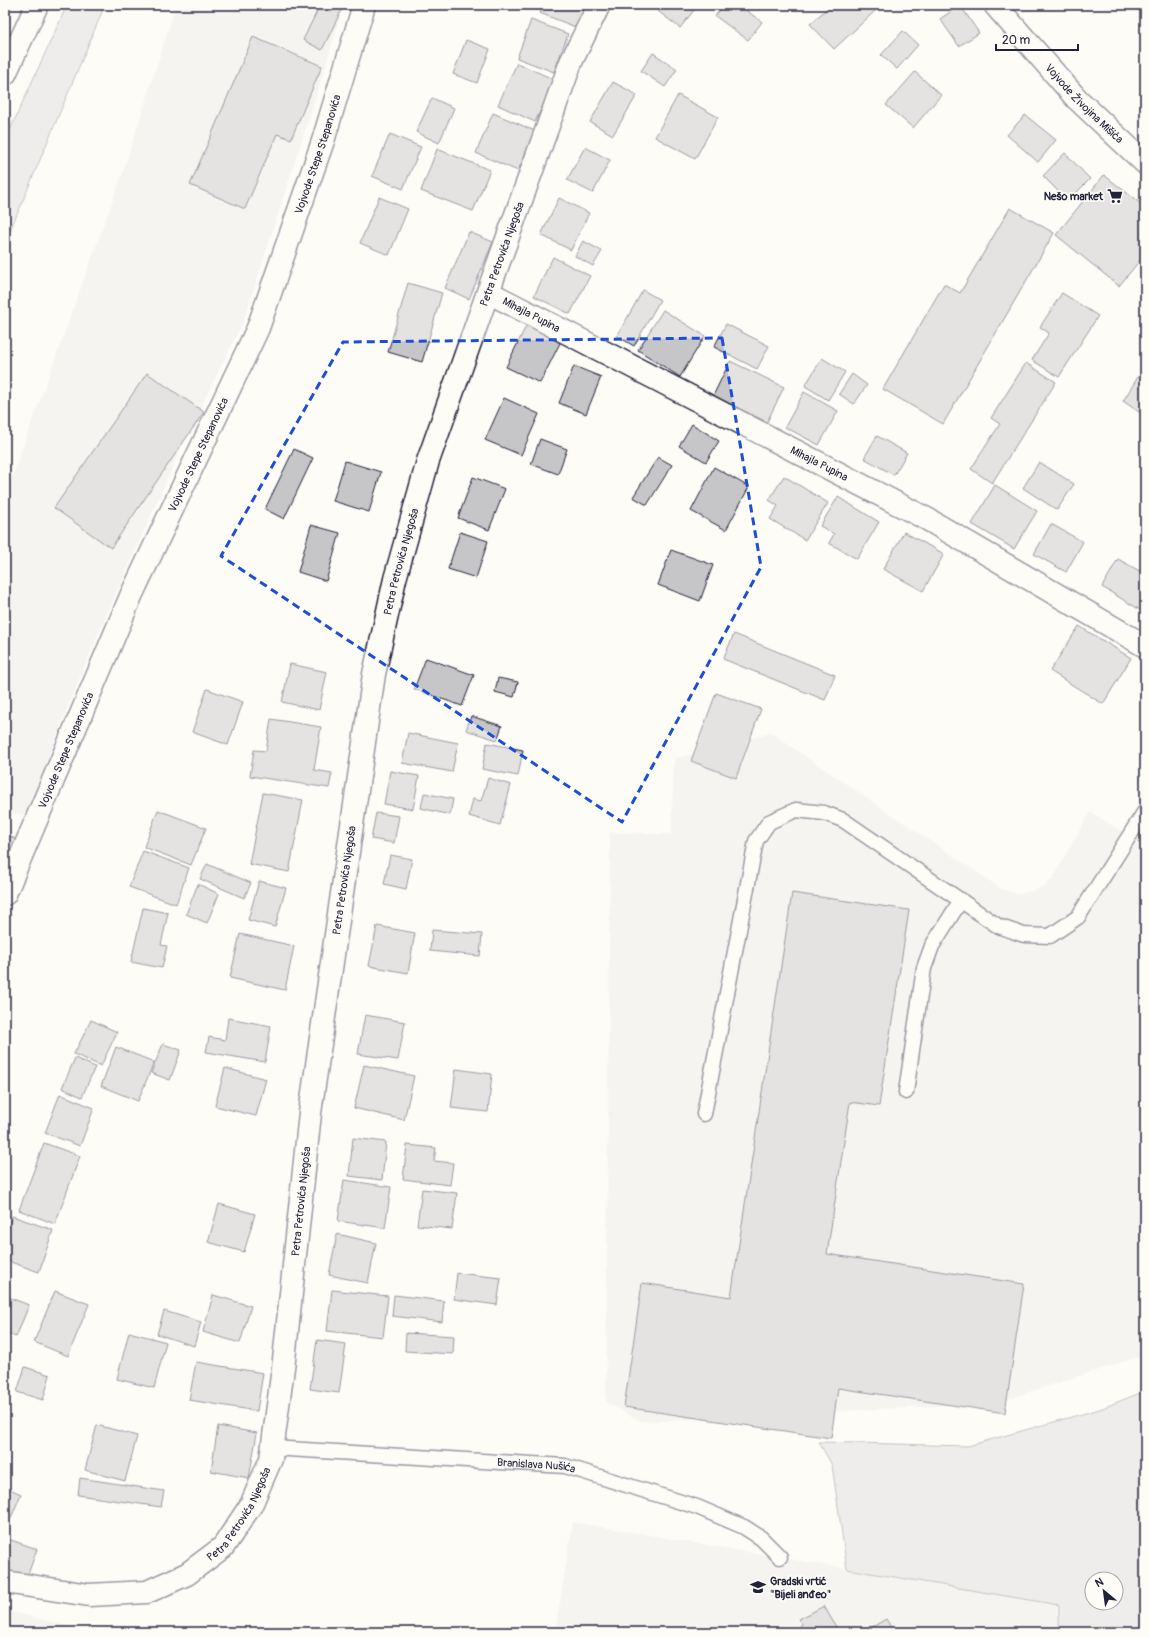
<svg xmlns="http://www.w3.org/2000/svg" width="1150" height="1637" viewBox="0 0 1150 1637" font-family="Pangolin,sans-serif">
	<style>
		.built { fill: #ecece9 }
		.green { fill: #dddcdb; stroke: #807f8b; fill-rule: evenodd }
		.building { fill: #c6c6c8; stroke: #22223b }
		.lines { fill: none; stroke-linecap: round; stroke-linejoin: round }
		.lane-casing { stroke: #22223b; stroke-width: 17 }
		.street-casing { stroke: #22223b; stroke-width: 25 }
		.secondary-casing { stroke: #22223b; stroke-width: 25 }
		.lane { stroke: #fdfcf7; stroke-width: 14 }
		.street { stroke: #fdfcf7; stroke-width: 22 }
		.secondary { stroke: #fdfcf7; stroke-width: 22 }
		.marked { fill: none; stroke: #1d4ed8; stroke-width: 3; stroke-dasharray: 8 5; stroke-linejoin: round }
		.labels { text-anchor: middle; stroke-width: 3.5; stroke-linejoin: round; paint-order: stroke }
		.street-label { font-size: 11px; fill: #22223b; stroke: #fdfcf7 }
		.poi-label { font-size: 11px; font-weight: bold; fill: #22223b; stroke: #fdfcf7; text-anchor: end }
	</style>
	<rect width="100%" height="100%" fill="#fdfcf7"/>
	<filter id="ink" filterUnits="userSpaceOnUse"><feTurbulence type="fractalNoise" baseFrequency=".025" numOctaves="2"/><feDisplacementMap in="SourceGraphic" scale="8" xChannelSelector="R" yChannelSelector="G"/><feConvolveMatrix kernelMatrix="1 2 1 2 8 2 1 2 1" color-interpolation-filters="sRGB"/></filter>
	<g filter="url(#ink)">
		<path class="built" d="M 176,5 L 343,5 L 327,62 L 244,320 L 186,437 L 96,639 L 61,724 L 27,815 L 12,813 L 5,834 L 5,496 L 122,175 Z
			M 771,733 L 1002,889 L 1017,894 L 1033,891 L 1046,885 L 1052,879 L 1090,812 L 1145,845 L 1145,1355 L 995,1403 L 642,1422 L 606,1402 L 610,832 L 671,834 L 674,759 Z
			M 573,1522 L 1059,1605 L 1057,1632 L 555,1632 Z
			M 5,1610 L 91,1632 L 5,1632 Z"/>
		<path class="green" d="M 67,5 L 105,5 L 5,243 L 5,141 Z
			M 1145,1391 L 1145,1632 L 1059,1632 L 1059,1605 L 847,1569 L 832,1465 L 819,1442 L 968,1446 L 1100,1409 ZM 1092,1579 L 1116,1579 L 1116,1603 L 1092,1603 Z"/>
		<path class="building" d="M 320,5 L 344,5 L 322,50 L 303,40 Z
			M 543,5 L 588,5 L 578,28 L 540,13 Z
			M 656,5 L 698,5 L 680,28 L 654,8 Z
			M 724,5 L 739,5 L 762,22 L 748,40 L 715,16 Z
			M 831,5 L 871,5 L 876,10 L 834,49 L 810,24 Z
			M 960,5 L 979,33 L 959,46 L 940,19 Z
			M 531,20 L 568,34 L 554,72 L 517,58 Z
			M 903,31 L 918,45 L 897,69 L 881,55 Z
			M 253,37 L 322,66 L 291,139 L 277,134 L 245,209 L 190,185 Z
			M 466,40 L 490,49 L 477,83 L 453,74 Z
			M 1145,46 L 1145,55 L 1140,50 Z
			M 653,53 L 677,69 L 665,87 L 641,71 Z
			M 517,63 L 555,80 L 535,122 L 498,105 Z
			M 915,72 L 941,95 L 913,128 L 886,105 Z
			M 613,82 L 637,95 L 613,135 L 590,122 Z
			M 678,95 L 718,117 L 695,159 L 655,137 Z
			M 432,98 L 454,108 L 439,143 L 416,132 Z
			M 493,113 L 535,131 L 518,171 L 476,153 Z
			M 1025,115 L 1056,140 L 1038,162 L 1007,135 Z
			M 390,134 L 421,147 L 403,189 L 372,176 Z
			M 585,147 L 610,160 L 593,193 L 567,180 Z
			M 437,149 L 490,170 L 473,211 L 421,191 Z
			M 1065,153 L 1090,179 L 1068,201 L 1043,176 Z
			M 1104,175 L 1145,207 L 1145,254 L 1119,286 L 1056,235 Z
			M 379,197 L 408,209 L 389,255 L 360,243 Z
			M 559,198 L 589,213 L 571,250 L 541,235 Z
			M 1010,208 L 1054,233 L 943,424 L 883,389 L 944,284 L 960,293 Z
			M 469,232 L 493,242 L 469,299 L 445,288 Z
			M 583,241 L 602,251 L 593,266 L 575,256 Z
			M 553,257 L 590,276 L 570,314 L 534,296 Z
			M 408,283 L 442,293 L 422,362 L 388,352 Z
			M 643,290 L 660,300 L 634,346 L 617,336 Z
			M 1062,293 L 1098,316 L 1059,377 L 1032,360 L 1049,333 L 1040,327 Z
			M 663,310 L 705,336 L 680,377 L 638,350 Z
			M 527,324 L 561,341 L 540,383 L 506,367 Z
			M 726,324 L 769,346 L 757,369 L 714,347 Z
			M 822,358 L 845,372 L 828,400 L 805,386 Z
			M 730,361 L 784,387 L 767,422 L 713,396 Z
			M 1026,363 L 1056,382 L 992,483 L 971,469 L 1000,424 L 991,418 Z
			M 574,366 L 601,377 L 586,414 L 559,403 Z
			M 147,373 L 204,412 L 111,548 L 54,508 Z
			M 852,374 L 867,385 L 854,404 L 839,394 Z
			M 1138,377 L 1145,382 L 1145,416 L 1123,401 Z
			M 804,392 L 838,411 L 819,445 L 785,427 Z
			M 504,398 L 539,414 L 521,455 L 485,440 Z
			M 692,424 L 719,441 L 706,462 L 679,446 Z
			M 877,436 L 907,453 L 894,475 L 864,458 Z
			M 540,439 L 567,449 L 558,474 L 531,464 Z
			M 294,449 L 313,458 L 284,519 L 265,509 Z
			M 658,457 L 672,465 L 647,505 L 633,497 Z
			M 345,461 L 381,472 L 369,512 L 333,501 Z
			M 1039,462 L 1074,484 L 1057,510 L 1023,488 Z
			M 714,467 L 749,487 L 726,530 L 691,511 Z
			M 784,476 L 828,503 L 805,540 L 770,519 L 778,506 L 769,500 Z
			M 473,477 L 505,489 L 489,530 L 458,518 Z
			M 995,485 L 1037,511 L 1014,549 L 972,524 Z
			M 838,497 L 879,522 L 857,559 L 829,543 L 834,534 L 820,526 Z
			M 1051,524 L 1083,542 L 1066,572 L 1034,554 Z
			M 311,525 L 340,533 L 326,581 L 298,572 Z
			M 460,532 L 488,541 L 476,578 L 448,569 Z
			M 904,532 L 944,554 L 923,591 L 883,569 Z
			M 671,550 L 713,565 L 700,601 L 658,585 Z
			M 1118,559 L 1145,574 L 1145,605 L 1142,611 L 1102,587 Z
			M 1079,626 L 1131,658 L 1103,704 L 1050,671 Z
			M 734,634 L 835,675 L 825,700 L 723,659 Z
			M 426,658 L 474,675 L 462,706 L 414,689 Z
			M 290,664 L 327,672 L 319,710 L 282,702 Z
			M 498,678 L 518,682 L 514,697 L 495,692 Z
			M 207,689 L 243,702 L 228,745 L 192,732 Z
			M 716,693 L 761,709 L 736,778 L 691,761 Z
			M 471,716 L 502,726 L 497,740 L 466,730 Z
			M 271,719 L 321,727 L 314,770 L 332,773 L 329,788 L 250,776 L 254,750 L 266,751 Z
			M 408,733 L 458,743 L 452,772 L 402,763 Z
			M 487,743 L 523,750 L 518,776 L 482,769 Z
			M 390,771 L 419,776 L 413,809 L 384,804 Z
			M 488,778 L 511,785 L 500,825 L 469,816 L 473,799 L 481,801 Z
			M 263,793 L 303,800 L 289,872 L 249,864 Z
			M 424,793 L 453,799 L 450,815 L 421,808 Z
			M 158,810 L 206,828 L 191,865 L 144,847 Z
			M 376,813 L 399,816 L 394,843 L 371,839 Z
			M 5,833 L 20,842 L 5,868 Z
			M 143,851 L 189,868 L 176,904 L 129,887 Z
			M 390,855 L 412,859 L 406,889 L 384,884 Z
			M 207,864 L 251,883 L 244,898 L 200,879 Z
			M 259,881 L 286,888 L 275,927 L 248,920 Z
			M 198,884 L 219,894 L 207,923 L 186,914 Z
			M 792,893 L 909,910 L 879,1106 L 850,1102 L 827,1254 L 1024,1284 L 1005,1413 L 838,1388 L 831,1438 L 624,1407 L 642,1283 L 731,1297 Z
			M 143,908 L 168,913 L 161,945 L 167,946 L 162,968 L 131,962 Z
			M 377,926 L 415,933 L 408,973 L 369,966 Z
			M 432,930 L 482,934 L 480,956 L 430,951 Z
			M 240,934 L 294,946 L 285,990 L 230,978 Z
			M 365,1015 L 405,1022 L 398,1060 L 358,1054 Z
			M 228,1018 L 271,1026 L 265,1062 L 206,1052 L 209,1037 L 225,1040 Z
			M 91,1020 L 117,1032 L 101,1066 L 74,1054 Z
			M 163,1044 L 181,1050 L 170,1080 L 151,1073 Z
			M 116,1047 L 154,1062 L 138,1101 L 101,1086 Z
			M 75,1058 L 95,1067 L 82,1097 L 62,1088 Z
			M 364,1065 L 414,1076 L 404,1120 L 354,1108 Z
			M 225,1068 L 266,1079 L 256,1116 L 215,1106 Z
			M 456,1069 L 492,1074 L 488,1112 L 451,1108 Z
			M 60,1094 L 94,1108 L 80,1146 L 45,1133 Z
			M 353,1138 L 386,1142 L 382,1180 L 349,1176 Z
			M 44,1143 L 80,1156 L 55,1224 L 19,1210 Z
			M 407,1145 L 436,1148 L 434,1161 L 453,1163 L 450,1185 L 403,1179 Z
			M 344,1180 L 391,1187 L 385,1228 L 338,1221 Z
			M 422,1189 L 457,1193 L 452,1229 L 417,1225 Z
			M 219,1204 L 255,1214 L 244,1252 L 208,1242 Z
			M 12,1216 L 53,1230 L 39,1272 L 5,1260 L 5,1235 Z
			M 337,1234 L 376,1243 L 368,1283 L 329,1275 Z
			M 457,1273 L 501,1278 L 497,1305 L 454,1299 Z
			M 332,1290 L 388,1296 L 383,1337 L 327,1331 Z
			M 55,1291 L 89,1304 L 68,1356 L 34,1342 Z
			M 213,1295 L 251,1306 L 240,1343 L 203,1332 Z
			M 394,1295 L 444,1301 L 442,1322 L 392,1316 Z
			M 5,1296 L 29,1305 L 16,1337 L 5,1333 Z
			M 164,1311 L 201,1322 L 194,1346 L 157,1334 Z
			M 129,1332 L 166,1342 L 154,1388 L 117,1379 Z
			M 406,1333 L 454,1336 L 453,1354 L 405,1351 Z
			M 317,1340 L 346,1344 L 339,1393 L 310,1389 Z
			M 196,1362 L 263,1373 L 257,1411 L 189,1400 Z
			M 5,1364 L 8,1366 L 5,1375 Z
			M 25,1367 L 50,1375 L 43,1400 L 17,1392 Z
			M 97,1425 L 137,1436 L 125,1481 L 85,1470 Z
			M 218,1426 L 257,1433 L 249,1478 L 211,1471 Z
			M 80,1478 L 164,1491 L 161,1507 L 78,1495 Z
			M 5,1487 L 21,1494 L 8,1525 L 5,1524 Z
			M 5,1538 L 37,1549 L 26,1580 L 5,1573 Z
			M 824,1606 L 839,1632 L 790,1632 L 802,1624 L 799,1619 Z
			M 886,1619 L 894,1632 L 864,1632 Z"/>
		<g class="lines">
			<defs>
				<g id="lane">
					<path d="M 906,1092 L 924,968 L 932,946 L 961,900"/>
					<path d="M 704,1114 L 756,841 L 769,822 L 796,810 L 824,813 L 843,820 L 998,926 L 1024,935 L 1050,936 L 1078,917 L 1145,811"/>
					<path id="s1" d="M 272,1448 L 565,1466 L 697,1507 L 744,1527 L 761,1538 L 780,1557"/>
				</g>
				<g id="street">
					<path d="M 5,74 L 37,5"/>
					<path id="s2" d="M 488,292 L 927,519 L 1145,646"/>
					<path id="s3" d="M 5,894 L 131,596 L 258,328 L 323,141 L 364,5"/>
					<path id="s4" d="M 5,1582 L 89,1595 L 147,1592 L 187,1574 L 223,1547 L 251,1505 L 271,1459 L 284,1360 L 310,1113 L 374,674 L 395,579 L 428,461 L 488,292 L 571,62 L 599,5"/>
				</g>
				<g id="secondary">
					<path id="s5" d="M 995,5 L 1077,99 L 1145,163"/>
				</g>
			</defs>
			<use href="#lane" class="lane-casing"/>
			<use href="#street" class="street-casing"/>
			<use href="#secondary" class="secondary-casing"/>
			<use href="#lane" class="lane"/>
			<use href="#street" class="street"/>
			<use href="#secondary" class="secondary"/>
		</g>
	</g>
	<path d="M0 0H1150V1637H0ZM 722,338 L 761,567 L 622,822 L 221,556 L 343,342 Z" fill="#fdfcf7" fill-opacity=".55" fill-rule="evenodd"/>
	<path class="marked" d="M 722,338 L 761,567 L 622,822 L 221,556 L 343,342 Z"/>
	<defs>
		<symbol id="supermarket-bare" viewBox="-9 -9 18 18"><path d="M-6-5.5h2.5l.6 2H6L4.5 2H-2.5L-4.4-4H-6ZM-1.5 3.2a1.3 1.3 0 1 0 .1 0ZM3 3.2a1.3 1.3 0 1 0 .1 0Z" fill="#22223b" stroke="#fdfcf7" stroke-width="2.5" paint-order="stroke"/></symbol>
		<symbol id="school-bare" viewBox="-9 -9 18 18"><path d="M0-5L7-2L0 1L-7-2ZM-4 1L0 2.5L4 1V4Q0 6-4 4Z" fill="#22223b" stroke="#fdfcf7" stroke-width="2.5" paint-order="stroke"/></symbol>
	</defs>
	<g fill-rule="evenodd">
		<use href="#supermarket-bare" x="1104" y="185" width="22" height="22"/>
		<use href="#school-bare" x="747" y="1576" width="22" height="22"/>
	</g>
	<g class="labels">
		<g class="street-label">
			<text dy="4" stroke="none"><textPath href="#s5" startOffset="133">Vojvode Živojina Mišića</textPath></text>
			<text dy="4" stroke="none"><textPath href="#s3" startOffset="804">Vojvode Stepe Stepanovića</textPath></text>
			<text dy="4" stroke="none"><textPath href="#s4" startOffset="1564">Petra Petrovića Njegoša</textPath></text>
			<text dy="4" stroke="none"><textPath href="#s2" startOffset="49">Mihajla Pupina</textPath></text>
			<text dy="4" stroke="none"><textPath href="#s3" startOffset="480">Vojvode Stepe Stepanovića</textPath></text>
			<text dy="4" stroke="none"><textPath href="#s2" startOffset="373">Mihajla Pupina</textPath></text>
			<text dy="4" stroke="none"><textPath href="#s4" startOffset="1240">Petra Petrovića Njegoša</textPath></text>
			<text dy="4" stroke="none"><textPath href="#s3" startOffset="156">Vojvode Stepe Stepanovića</textPath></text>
			<text dy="4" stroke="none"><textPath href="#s4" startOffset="916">Petra Petrovića Njegoša</textPath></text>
			<text dy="4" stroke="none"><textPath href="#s4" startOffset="592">Petra Petrovića Njegoša</textPath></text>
			<text dy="4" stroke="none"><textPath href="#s1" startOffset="265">Branislava Nušića</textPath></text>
			<text dy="4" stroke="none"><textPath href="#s4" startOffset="268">Petra Petrovića Njegoša</textPath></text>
		</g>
		<g class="poi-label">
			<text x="1103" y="200">Nešo market</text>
			<text x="770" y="1585" text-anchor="start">Gradski vrtić<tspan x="770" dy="13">"Bijeli anđeo"</tspan></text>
		</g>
	</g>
	<rect width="1150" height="1637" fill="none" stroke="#fdfcf7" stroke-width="20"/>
	<rect x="10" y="10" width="1130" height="1617" fill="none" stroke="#22223b" stroke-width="1.5" filter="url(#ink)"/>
	<g transform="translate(1104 1591) rotate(331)"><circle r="19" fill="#fdfcf7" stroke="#a5a5ac"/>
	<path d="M0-3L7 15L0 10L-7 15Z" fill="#22223b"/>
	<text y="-6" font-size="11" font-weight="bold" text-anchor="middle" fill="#22223b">N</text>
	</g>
	<path d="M996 44v6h82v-6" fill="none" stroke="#22223b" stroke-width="2"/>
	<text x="1002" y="44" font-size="12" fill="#22223b" stroke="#fdfcf7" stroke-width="3" paint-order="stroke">20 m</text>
</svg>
